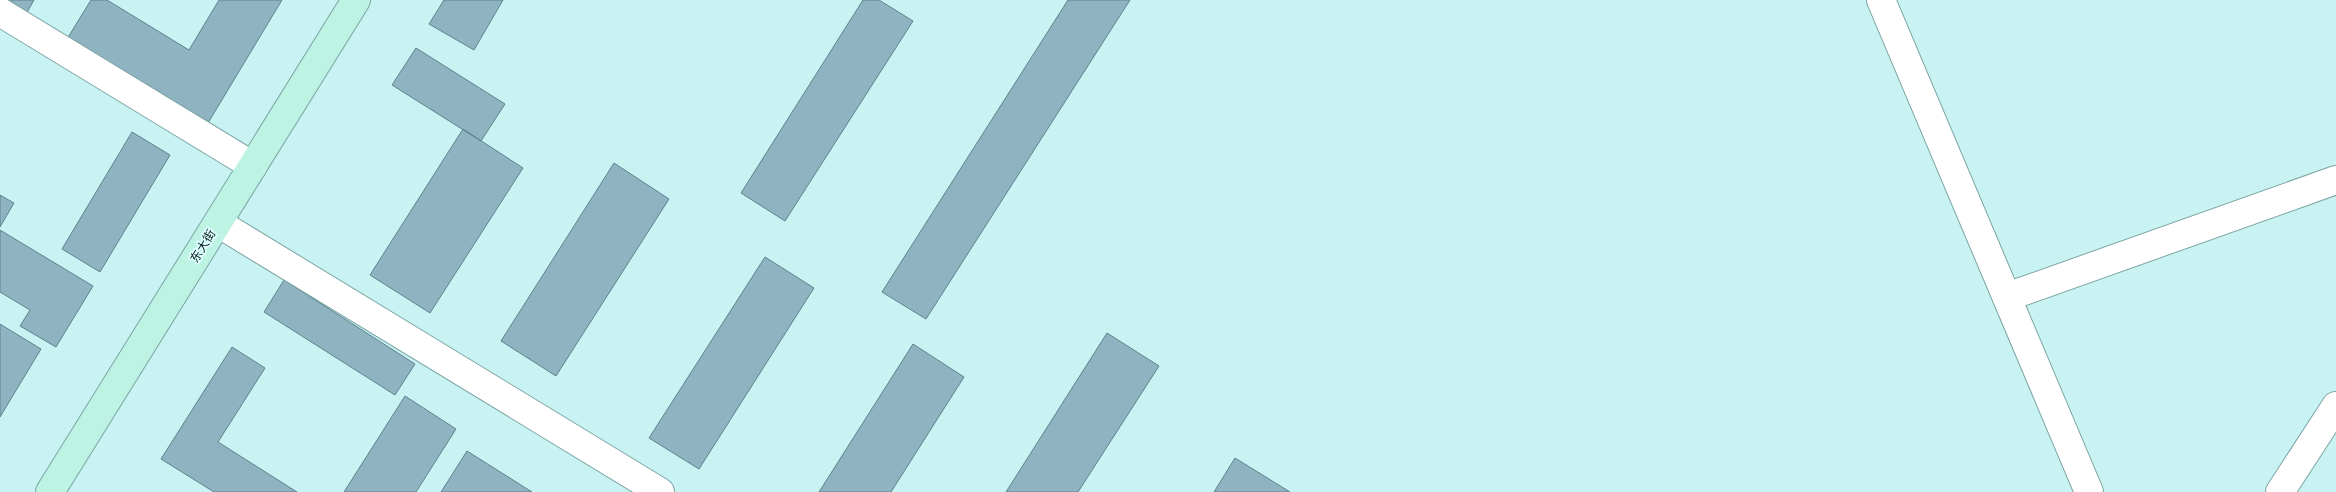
<svg xmlns="http://www.w3.org/2000/svg" width="2336" height="492" viewBox="0 0 2336 492" font-family="Figtree,'Noto Sans SC',sans-serif">
	<style>
		.building { fill: #90b3c2; stroke: #5e818e }
		.lines { fill: none; stroke-linecap: round; stroke-linejoin: round }
		.street-casing { stroke: #7ca4a4; stroke-width: 30 }
		.secondary-casing { stroke: #7ca4a4; stroke-width: 30 }
		.street { stroke: #fff; stroke-width: 28 }
		.secondary { stroke: #bdf3e2; stroke-width: 28 }
		.labels { text-anchor: middle; stroke-width: 4; stroke-linejoin: round; paint-order: stroke }
		.street-label { font-size: 12px; fill: #0a1a1a; stroke: #dcfefe }
	</style>
	<rect width="100%" height="100%" fill="#c8f3f2"/>
	<path class="building" d="M 3,0 L 34,0 L 26,14 Z
		M 91,0 L 107,0 L 189,50 L 219,0 L 282,0 L 208,123 L 67,39 Z
		M 444,0 L 503,0 L 474,50 L 429,24 Z
		M 863,0 L 879,0 L 913,21 L 785,221 L 741,193 Z
		M 1068,0 L 1130,0 L 926,319 L 882,292 Z
		M 416,48 L 505,104 L 481,141 L 392,85 Z
		M 463,129 L 523,168 L 430,313 L 370,275 Z
		M 132,132 L 170,155 L 100,272 L 62,249 Z
		M 614,163 L 669,199 L 556,376 L 501,341 Z
		M 0,195 L 14,203 L 0,227 Z
		M 0,230 L 93,286 L 56,347 L 20,326 L 30,310 L 0,292 Z
		M 765,257 L 814,288 L 699,469 L 649,438 Z
		M 284,280 L 415,364 L 395,395 L 264,312 Z
		M 0,324 L 41,349 L 0,417 Z
		M 1107,333 L 1159,366 L 1078,492 L 1006,492 Z
		M 913,344 L 964,377 L 891,492 L 819,492 Z
		M 232,347 L 265,368 L 218,442 L 297,492 L 214,492 L 161,459 Z
		M 405,396 L 456,429 L 416,492 L 344,492 Z
		M 467,451 L 532,492 L 441,492 Z
		M 1235,458 L 1290,492 L 1214,492 Z"/>
	<g class="lines">
		<defs>
			<path id="street" d="M 1881,0 L 2089,492
				M 0,12 L 253,166
				M 218,223 L 660,492
				M 2007,297 L 2336,180
				M 2280,492 L 2336,406"/>
			<path id="secondary" d="M 50,492 L 356,0"/>
		</defs>
		<use href="#street" class="street-casing"/>
		<use href="#secondary" class="secondary-casing"/>
		<use href="#street" class="street"/>
		<use href="#secondary" class="secondary"/>
	</g>
	<g class="labels">
		<g class="street-label">
			<text transform="translate(203 246) rotate(-58)" y="4">东大街</text>
		</g>
	</g>
</svg>
